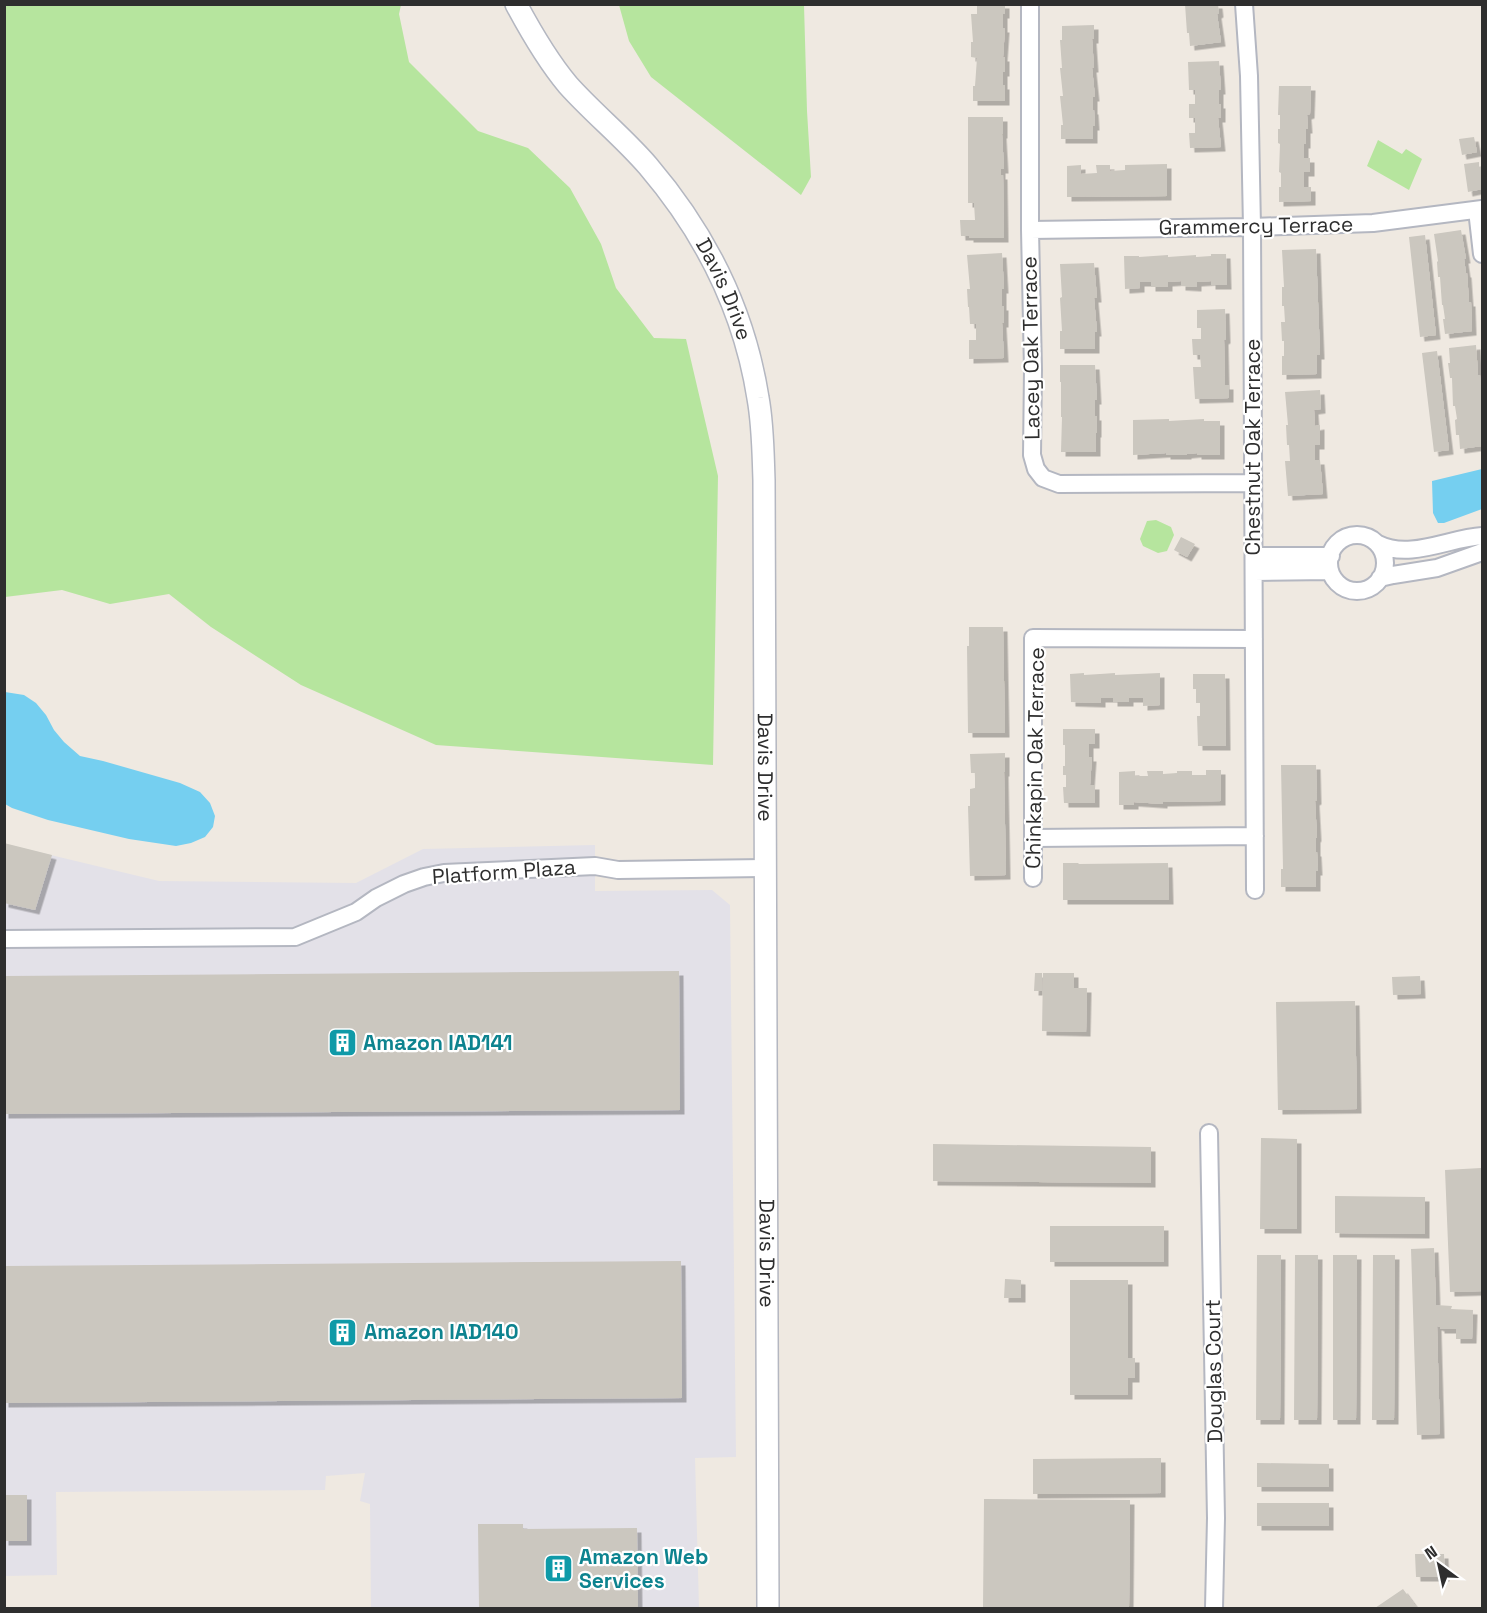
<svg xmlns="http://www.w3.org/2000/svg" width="1487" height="1613" viewBox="0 0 1487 1613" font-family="'Space Grotesk',sans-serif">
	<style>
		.industrial { fill: #e3e1e8 }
		.green { fill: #b6e59e }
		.water { fill: #75cff0 }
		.building { fill: #cbc7bf; filter: url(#shadow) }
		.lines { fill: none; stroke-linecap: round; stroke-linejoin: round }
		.minor-casing { stroke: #b4b7c1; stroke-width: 20 }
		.tertiary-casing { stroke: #b4b7c1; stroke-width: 24 }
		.minor { stroke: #fff; stroke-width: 16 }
		.tertiary { stroke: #fff; stroke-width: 21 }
		.labels { text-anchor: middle; stroke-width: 4.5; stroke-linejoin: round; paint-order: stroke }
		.street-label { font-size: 21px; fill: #2e2e2e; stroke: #fff }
		.culture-label { font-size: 21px; font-weight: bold; fill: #0d838f; stroke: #fff; text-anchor: start }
	</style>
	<defs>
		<filter id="shadow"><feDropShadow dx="4.5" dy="4.5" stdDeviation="0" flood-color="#0004"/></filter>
	</defs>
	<rect width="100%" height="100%" fill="#efe9e1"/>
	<path class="industrial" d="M 5,844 L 159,881 L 356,883 L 423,849 L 595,845 L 595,891 L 712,890 L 730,905 L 736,1457 L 695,1458 L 699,1608 L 371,1608 L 370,1504 L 360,1501 L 365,1473 L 326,1476 L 325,1490 L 56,1492 L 57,1575 L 5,1576 Z"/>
	<path class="green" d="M 4,5 L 401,5 L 399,14 L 409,62 L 478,131 L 528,148 L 570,188 L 601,244 L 616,288 L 654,338 L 686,339 L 718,476 L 713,765 L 436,745 L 301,685 L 211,627 L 169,594 L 110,604 L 62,590 L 5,597 Z
		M 619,5 L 804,5 L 807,111 L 811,177 L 801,195 L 651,77 L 629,41 Z
		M 1378,140 L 1402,154 L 1406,149 L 1422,159 L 1409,190 L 1367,166 Z
		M 1156,520 L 1171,527 L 1174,535 L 1167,551 L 1158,553 L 1143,546 L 1140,539 L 1147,521 Z"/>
	<path class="water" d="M 1482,469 L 1482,509 L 1444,523 L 1438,523 L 1433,513 L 1432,481 Z
		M 5,692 L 24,695 L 36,703 L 46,715 L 54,730 L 64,742 L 80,756 L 103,761 L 180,783 L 200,792 L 210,803 L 215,816 L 213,827 L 205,837 L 191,843 L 176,846 L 129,839 L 48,820 L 12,808 L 5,804 Z"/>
	<path class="building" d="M 977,4 L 1005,4 L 1005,14 L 1003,14 L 1003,28 L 1005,28 L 1003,57 L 1005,57 L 1005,72 L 1003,72 L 1003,85 L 1005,85 L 1005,101 L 973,101 L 973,86 L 975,86 L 977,58 L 971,57 L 971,42 L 973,42 L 971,14 L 977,14 Z
		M 1185,4 L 1218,4 L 1219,13 L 1217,14 L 1221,42 L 1190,46 L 1189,33 L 1187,33 Z
		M 1094,25 L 1094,39 L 1092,39 L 1094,68 L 1092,68 L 1095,97 L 1093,97 L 1093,110 L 1094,110 L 1095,126 L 1093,126 L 1093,139 L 1061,139 L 1061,125 L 1063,125 L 1060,96 L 1063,96 L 1060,68 L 1062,68 L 1060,40 L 1062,40 L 1062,26 Z
		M 1219,61 L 1221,90 L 1219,90 L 1219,104 L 1221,104 L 1221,118 L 1218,118 L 1221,147 L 1190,148 L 1189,133 L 1195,133 L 1195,118 L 1189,118 L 1189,104 L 1195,104 L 1195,90 L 1189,90 L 1188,62 Z
		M 1279,86 L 1311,86 L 1310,114 L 1307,115 L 1308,129 L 1306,129 L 1306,144 L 1304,144 L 1304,158 L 1310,158 L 1310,172 L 1304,172 L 1304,187 L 1311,187 L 1311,201 L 1279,202 L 1279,187 L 1281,187 L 1281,173 L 1279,172 L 1280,144 L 1278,143 L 1278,129 L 1280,129 L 1280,115 L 1278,115 Z
		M 968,117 L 1003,117 L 1003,134 L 1002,134 L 1004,169 L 1001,169 L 1001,175 L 1003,175 L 1004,238 L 969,238 L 969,236 L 961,236 L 960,220 L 975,220 L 974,203 L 968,203 Z
		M 1474,137 L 1477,152 L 1462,155 L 1459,139 Z
		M 1479,162 L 1479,167 L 1482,167 L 1482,189 L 1468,192 L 1464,164 Z
		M 1167,164 L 1167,196 L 1067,197 L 1067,166 L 1081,165 L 1081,174 L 1097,173 L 1096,165 L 1110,165 L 1110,171 L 1125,170 L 1125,165 Z
		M 1461,230 L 1466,259 L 1464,259 L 1466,273 L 1467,273 L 1469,302 L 1471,302 L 1472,331 L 1445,334 L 1443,319 L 1445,319 L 1443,305 L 1442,305 L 1440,277 L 1438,277 L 1437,262 L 1438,261 L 1434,234 Z
		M 1425,235 L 1436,335 L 1420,337 L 1409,237 Z
		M 1316,249 L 1320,355 L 1317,355 L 1317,374 L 1282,375 L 1282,356 L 1284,356 L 1284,341 L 1282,341 L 1281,322 L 1285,322 L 1284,306 L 1282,306 L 1282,287 L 1284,287 L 1282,250 Z
		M 1002,253 L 1004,289 L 1002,289 L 1002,306 L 1004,306 L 1004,323 L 1002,323 L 1004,358 L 969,359 L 969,340 L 976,340 L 976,324 L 970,324 L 969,307 L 968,307 L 967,289 L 970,289 L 967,255 Z
		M 1211,254 L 1226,254 L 1227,285 L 1211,285 L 1211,281 L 1197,282 L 1197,287 L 1181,286 L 1181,281 L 1168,282 L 1168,287 L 1151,287 L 1151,282 L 1140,282 L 1140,288 L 1125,289 L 1124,256 L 1139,256 L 1139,257 L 1168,255 L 1168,257 L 1196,255 L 1196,257 L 1211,256 Z
		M 1094,263 L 1097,298 L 1094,298 L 1097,332 L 1095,332 L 1095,349 L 1060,349 L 1060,331 L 1062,331 L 1060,298 L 1062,297 L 1060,264 Z
		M 1225,309 L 1226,339 L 1224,340 L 1225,385 L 1229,385 L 1229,398 L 1195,399 L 1193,367 L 1201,367 L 1200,355 L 1193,355 L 1192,339 L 1201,339 L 1201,328 L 1197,328 L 1197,310 Z
		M 1476,345 L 1478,375 L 1480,375 L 1482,404 L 1482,446 L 1460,449 L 1459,435 L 1456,435 L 1455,420 L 1457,419 L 1455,406 L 1453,406 L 1452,378 L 1450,378 L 1448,363 L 1450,363 L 1449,348 Z
		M 1437,351 L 1449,450 L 1434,452 L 1422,353 Z
		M 1060,365 L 1095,365 L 1097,400 L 1095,400 L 1095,416 L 1097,416 L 1097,433 L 1096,433 L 1096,452 L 1061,452 L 1062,417 L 1061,417 L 1061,382 L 1060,382 Z
		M 1320,390 L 1321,409 L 1314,410 L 1315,426 L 1320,425 L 1320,445 L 1315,445 L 1315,460 L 1320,460 L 1323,494 L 1288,496 L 1285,461 L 1290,461 L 1289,445 L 1287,445 L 1286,425 L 1288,425 L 1285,392 Z
		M 1169,419 L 1169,421 L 1204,419 L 1204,421 L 1220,421 L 1220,455 L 1197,455 L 1197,453 L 1187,454 L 1187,455 L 1166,455 L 1166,453 L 1133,455 L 1133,420 Z
		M 1181,537 L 1195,544 L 1187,557 L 1174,550 Z
		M 969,627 L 1003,627 L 1005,733 L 968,733 L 967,646 L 969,646 Z
		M 1084,673 L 1084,675 L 1100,674 L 1115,673 L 1115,675 L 1160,673 L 1160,705 L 1143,706 L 1143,698 L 1129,698 L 1129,702 L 1113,702 L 1113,698 L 1101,698 L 1101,703 L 1071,702 L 1070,674 Z
		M 1193,674 L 1225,674 L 1226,746 L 1198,746 L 1197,716 L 1200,716 L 1200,703 L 1196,703 L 1196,689 L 1193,689 Z
		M 1063,729 L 1095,729 L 1095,744 L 1089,744 L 1089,757 L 1092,757 L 1090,785 L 1095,785 L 1095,803 L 1064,803 L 1063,787 L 1066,787 L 1066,775 L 1063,775 L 1063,766 L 1065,766 L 1065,745 L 1063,745 Z
		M 1005,753 L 1005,772 L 1004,772 L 1006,875 L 970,876 L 968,806 L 970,806 L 970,789 L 975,788 L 975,773 L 971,773 L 970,754 Z
		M 1281,765 L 1316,765 L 1317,800 L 1315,801 L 1317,837 L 1316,838 L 1316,852 L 1317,852 L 1318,871 L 1316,871 L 1316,887 L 1281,887 L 1281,869 L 1283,869 Z
		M 1206,770 L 1221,770 L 1221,801 L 1163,802 L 1163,804 L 1134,802 L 1134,805 L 1119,805 L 1119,772 L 1135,771 L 1135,776 L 1148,776 L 1147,771 L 1163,771 L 1163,774 L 1177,773 L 1177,771 L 1192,771 L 1192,775 L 1206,775 Z
		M 4,843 L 52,855 L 35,910 L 4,903 Z
		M 1063,863 L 1079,863 L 1078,864 L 1168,863 L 1169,900 L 1063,900 Z
		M 679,971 L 680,1110 L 4,1114 L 4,976 Z
		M 1035,973 L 1042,973 L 1042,991 L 1034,991 Z
		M 1043,973 L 1074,973 L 1074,988 L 1087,988 L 1086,1032 L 1042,1031 Z
		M 1420,976 L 1421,994 L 1393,995 L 1392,977 Z
		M 1355,1001 L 1357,1109 L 1278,1110 L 1276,1002 Z
		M 1261,1138 L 1297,1139 L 1297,1229 L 1260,1229 Z
		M 933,1144 L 1151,1147 L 1151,1183 L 933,1181 Z
		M 1481,1168 L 1482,1217 L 1482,1291 L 1450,1292 L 1445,1170 Z
		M 1335,1196 L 1425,1197 L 1425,1234 L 1335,1233 Z
		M 1050,1226 L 1164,1226 L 1164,1262 L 1050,1262 Z
		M 1434,1248 L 1436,1305 L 1452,1306 L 1451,1309 L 1473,1310 L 1472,1339 L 1456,1339 L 1456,1329 L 1440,1329 L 1440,1327 L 1437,1326 L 1440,1434 L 1417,1435 L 1411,1249 Z
		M 1257,1255 L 1281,1255 L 1280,1420 L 1256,1420 Z
		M 1295,1255 L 1318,1255 L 1317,1420 L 1294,1420 Z
		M 1333,1255 L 1357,1255 L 1356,1420 L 1333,1420 Z
		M 1373,1255 L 1395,1255 L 1394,1420 L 1372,1420 Z
		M 681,1261 L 682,1398 L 4,1403 L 4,1266 Z
		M 1005,1279 L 1021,1280 L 1021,1298 L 1004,1298 Z
		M 1070,1280 L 1128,1280 L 1128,1358 L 1135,1358 L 1135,1378 L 1128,1378 L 1128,1395 L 1070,1395 Z
		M 1161,1458 L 1161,1493 L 1033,1494 L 1033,1459 Z
		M 1257,1463 L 1329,1464 L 1329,1487 L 1257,1487 Z
		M 4,1495 L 27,1495 L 27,1541 L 4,1541 Z
		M 984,1499 L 1130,1500 L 1129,1608 L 983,1608 Z
		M 1257,1503 L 1329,1503 L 1329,1526 L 1257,1526 Z
		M 478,1524 L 523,1524 L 523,1529 L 637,1528 L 638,1608 L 479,1608 Z
		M 1415,1554 L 1444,1554 L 1445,1577 L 1416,1577 Z
		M 1403,1589 L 1417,1608 L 1375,1608 Z"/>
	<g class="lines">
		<defs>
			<path id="minor" d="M 1030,4 L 1030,230 L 1033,370 L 1032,455 L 1036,469 L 1043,478 L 1059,484 L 1253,483
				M 1244,4 L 1249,76 L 1252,227 L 1255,890
				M 1477,210 L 1482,254
				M 1030,230 L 1252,227 L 1373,223 L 1482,209
				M1329 563a28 28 0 1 1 56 0a28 28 0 1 1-56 0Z
				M 1378,544 C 1410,560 1449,538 1482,536
				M 1254,556 L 1331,556
				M 1254,572 L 1330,571
				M 1380,578 L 1393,575 L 1437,568 L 1482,552
				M 1034,838 L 1255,836
				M 1033,878 L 1033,638 L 1254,639
				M 4,939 L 295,937 L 356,912 L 376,898 L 404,884 L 424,877 L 444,873 L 595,866 L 618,870 L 766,868
				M 1209,1133 L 1216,1518 L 1214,1608"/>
			<g id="tertiary">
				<path id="s1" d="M 516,4 C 531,32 547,60 568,85 C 593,113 623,137 648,166 C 706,234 744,309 758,398 C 763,425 763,453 764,480 L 768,1608"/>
			</g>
		</defs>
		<use href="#minor" class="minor-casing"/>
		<use href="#tertiary" class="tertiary-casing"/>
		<use href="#minor" class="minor"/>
		<use href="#tertiary" class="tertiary"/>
	</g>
	<defs>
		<symbol id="building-square" viewBox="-11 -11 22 22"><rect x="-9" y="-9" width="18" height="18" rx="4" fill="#0f9aa8" stroke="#fff"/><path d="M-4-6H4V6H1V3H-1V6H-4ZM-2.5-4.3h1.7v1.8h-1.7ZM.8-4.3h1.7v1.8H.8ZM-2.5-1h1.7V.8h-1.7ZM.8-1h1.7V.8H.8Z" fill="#fff"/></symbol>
	</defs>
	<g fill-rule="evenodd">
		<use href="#building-square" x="326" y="1026" width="33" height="33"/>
		<use href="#building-square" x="326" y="1316" width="33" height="33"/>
		<use href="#building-square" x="542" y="1552" width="33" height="33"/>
	</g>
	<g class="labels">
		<g class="street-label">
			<text transform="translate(1256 226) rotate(-1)" y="7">Grammercy Terrace</text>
			<text dy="7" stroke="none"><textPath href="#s1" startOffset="356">Davis Drive</textPath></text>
			<text transform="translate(1031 348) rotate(-91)" y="7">Lacey Oak Terrace</text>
			<text transform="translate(1253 447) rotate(-90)" y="7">Chestnut Oak Terrace</text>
			<text transform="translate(1035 758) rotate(-89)" y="7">Chinkapin Oak Terrace</text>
			<text dy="7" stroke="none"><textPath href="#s1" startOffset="840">Davis Drive</textPath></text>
			<text transform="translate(504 872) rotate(-4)" y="7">Platform Plaza</text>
			<text dy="7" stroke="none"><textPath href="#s1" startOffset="1326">Davis Drive</textPath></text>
			<text transform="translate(1214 1371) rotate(-91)" y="7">Douglas Court</text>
		</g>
		<g class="culture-label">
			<text x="363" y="1050">Amazon IAD141</text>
			<text x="364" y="1339">Amazon IAD140</text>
			<text x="579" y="1564">Amazon Web<tspan x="579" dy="24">Services</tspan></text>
		</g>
	</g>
	<rect width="1487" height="1613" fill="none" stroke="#2e2e2e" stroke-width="12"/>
	<g transform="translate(1439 1565) rotate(327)" stroke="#ffffff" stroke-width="4.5" paint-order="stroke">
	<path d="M0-4.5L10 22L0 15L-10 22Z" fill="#2e2e2e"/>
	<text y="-9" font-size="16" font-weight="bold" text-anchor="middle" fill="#2e2e2e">N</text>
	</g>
</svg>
